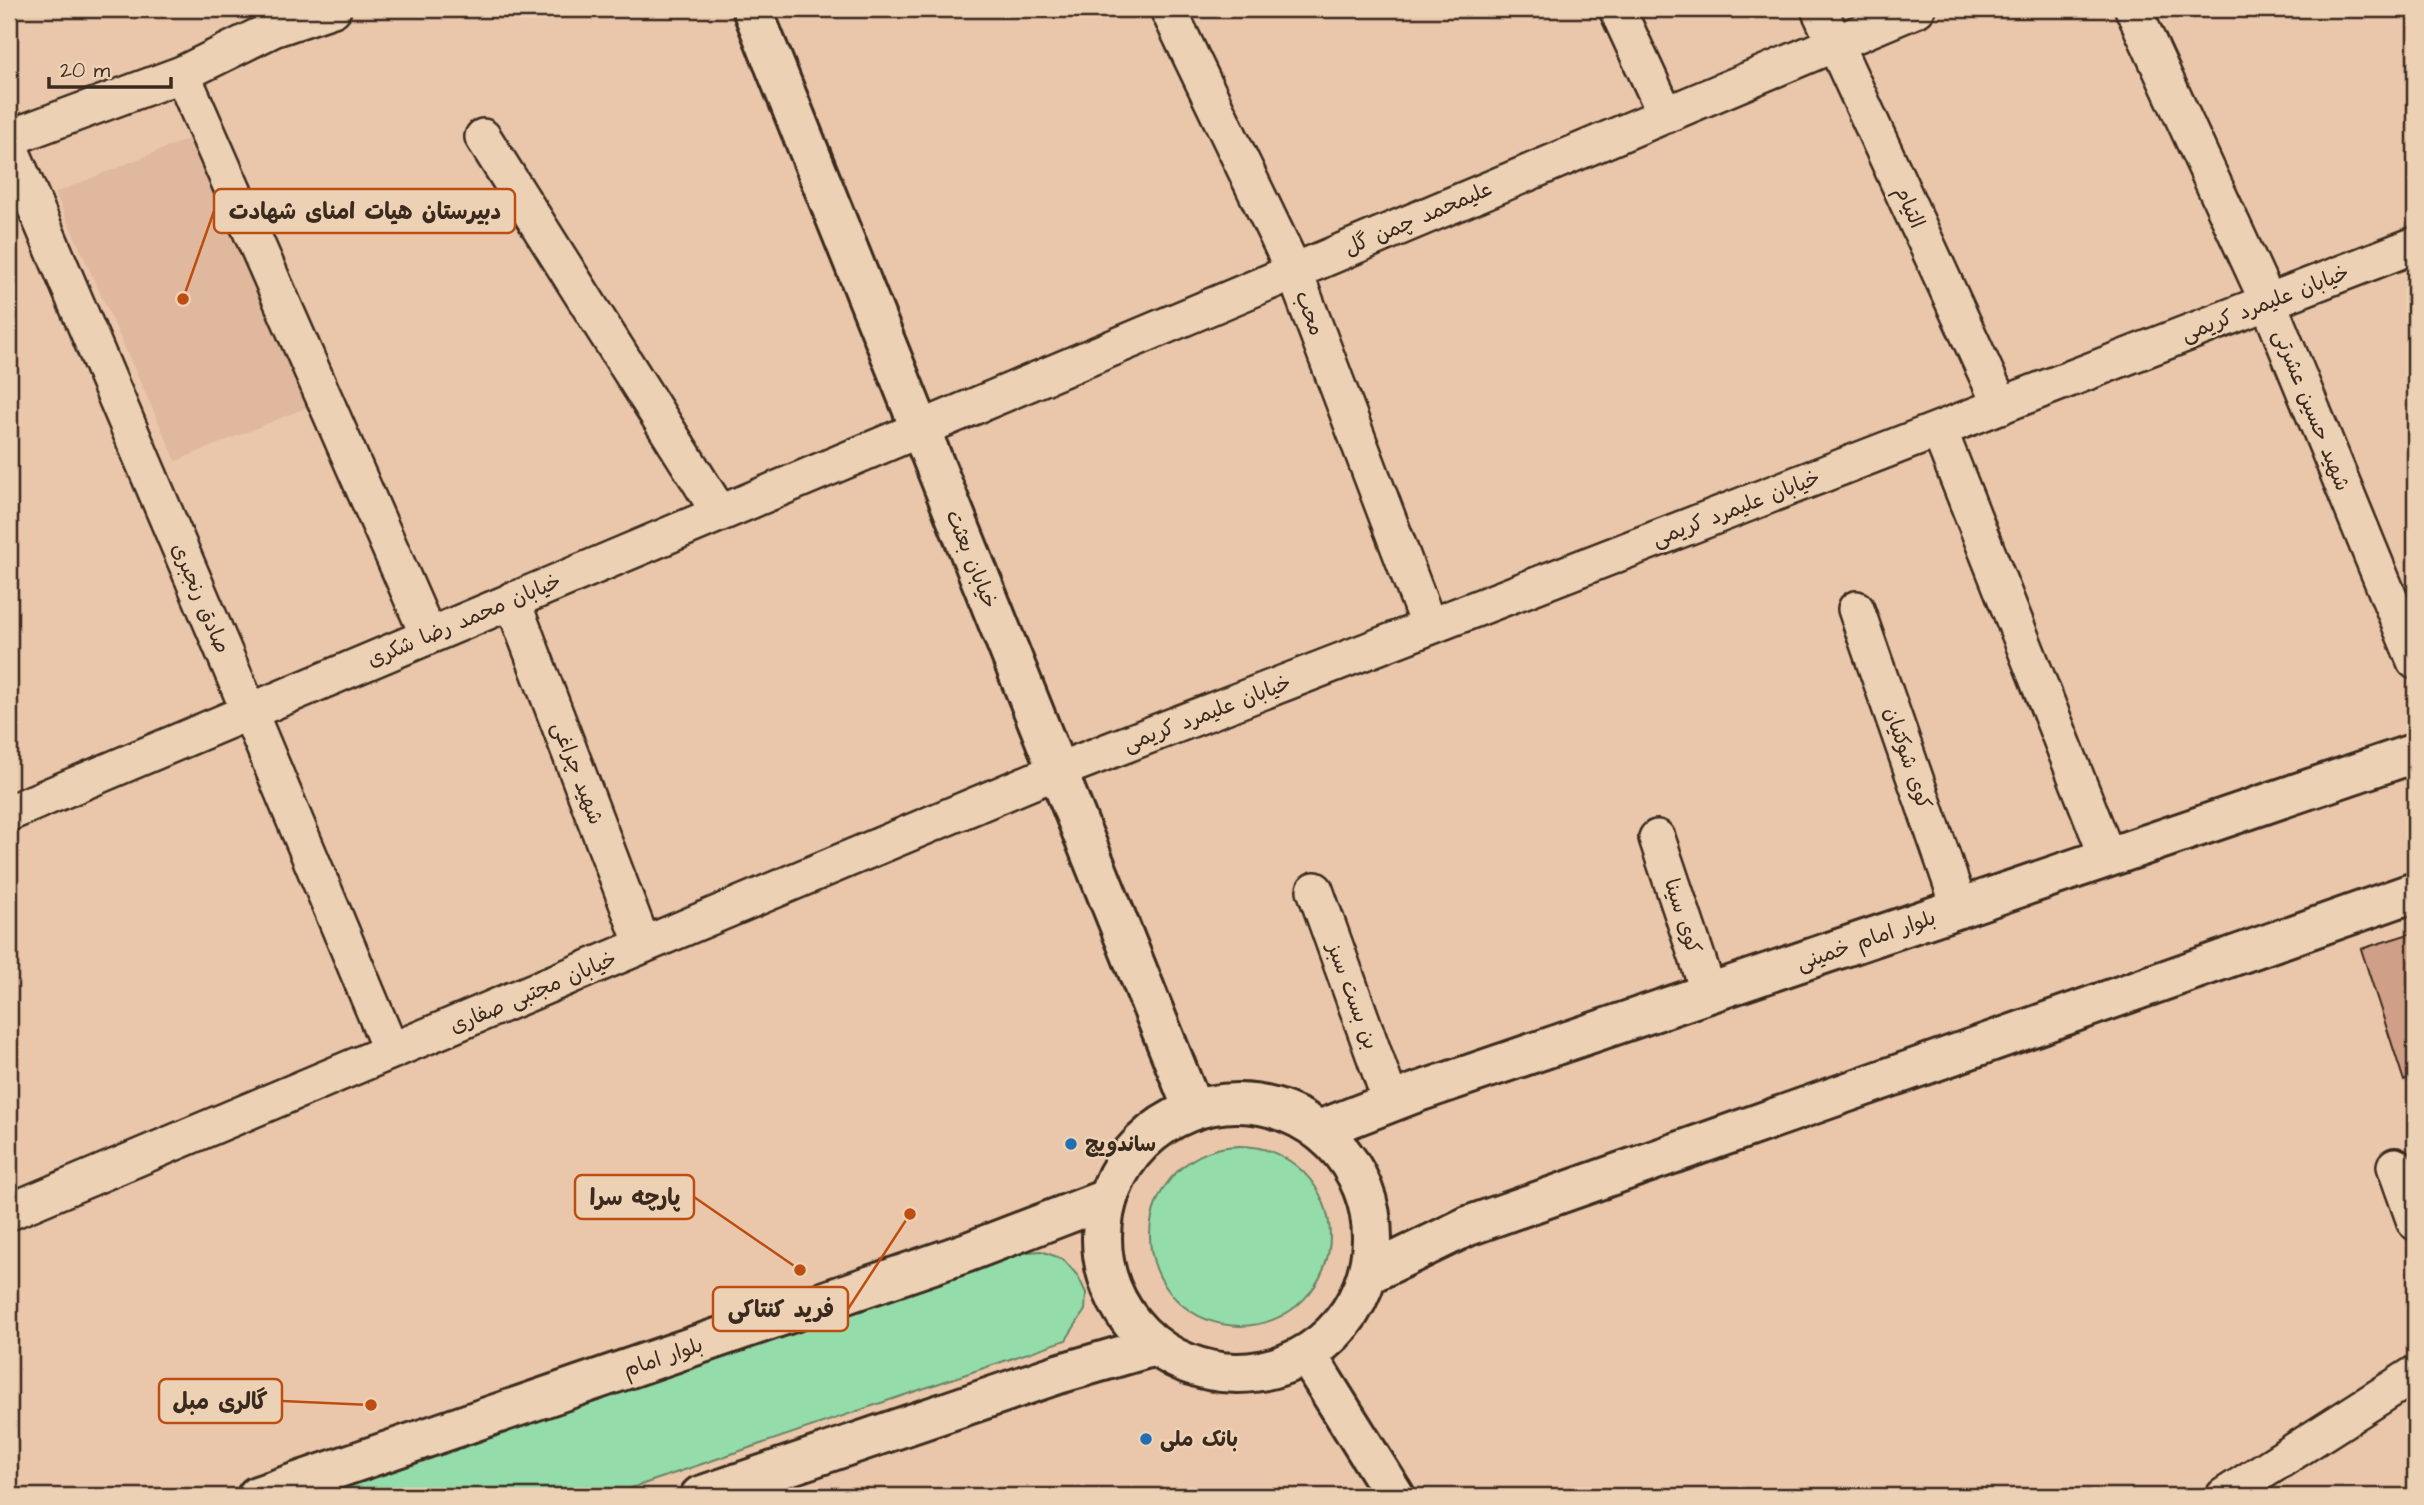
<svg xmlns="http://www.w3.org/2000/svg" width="2424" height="1505" viewBox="0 0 2424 1505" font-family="'Architects Daughter','Playpen Sans Arabic',sans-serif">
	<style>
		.built { fill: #dfb89d }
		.green { fill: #95dcab; stroke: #688364; stroke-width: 2 }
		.building { fill: #cf9f88; stroke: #3b2a1e; stroke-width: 2 }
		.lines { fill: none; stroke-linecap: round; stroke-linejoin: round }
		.minor-casing { stroke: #3b2a1e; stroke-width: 40 }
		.tertiary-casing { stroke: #3b2a1e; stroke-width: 44 }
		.secondary-casing { stroke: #3b2a1e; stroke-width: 44 }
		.minor { stroke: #edd1b4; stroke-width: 35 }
		.tertiary { stroke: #edd1b4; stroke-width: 38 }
		.secondary { stroke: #edd1b4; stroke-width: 38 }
		.poi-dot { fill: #1f6fb2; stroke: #edd1b4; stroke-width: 2.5 }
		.labels { text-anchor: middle; stroke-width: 5; stroke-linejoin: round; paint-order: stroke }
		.street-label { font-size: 21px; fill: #3b2a1e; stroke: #edd1b4 }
		.poi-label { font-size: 21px; font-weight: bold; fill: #3b2a1e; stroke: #edd1b4; text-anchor: start }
		.leader { fill: none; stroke: #bd4d10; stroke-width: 2.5 }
		.callout-dot { fill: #bd4d10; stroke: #edd1b4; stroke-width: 2.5 }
		.callout { fill: #edd1b4; stroke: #bd4d10; stroke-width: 2.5 }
		.callout-label { font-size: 23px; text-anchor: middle; font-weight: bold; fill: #3b2a1e }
	</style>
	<rect width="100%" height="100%" fill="#eac7ab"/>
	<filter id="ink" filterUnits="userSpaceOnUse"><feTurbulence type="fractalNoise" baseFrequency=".0143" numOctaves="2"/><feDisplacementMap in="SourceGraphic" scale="14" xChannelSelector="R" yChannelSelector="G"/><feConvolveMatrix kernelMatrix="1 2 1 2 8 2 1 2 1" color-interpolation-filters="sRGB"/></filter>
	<g filter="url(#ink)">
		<path class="built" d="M 190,138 L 310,406 L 176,461 L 55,193 Z"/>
		<path class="green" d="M1150 1236a90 90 0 1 1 180 0a90 90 0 1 1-180 0Z
			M 1041,1251 L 1063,1259 L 1078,1276 L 1086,1293 L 1085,1310 L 1066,1340 L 608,1496 L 308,1496 L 1027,1252 Z"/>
		<path class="building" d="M 2415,932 L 2415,1076 L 2404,1081 L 2361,949 Z"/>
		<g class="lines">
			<defs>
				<path id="minor" d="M 1168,9 L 1294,271 L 1429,627
					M 1617,9 L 1666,115
					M 1819,9 L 2001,406
					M 2133,9 L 2268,302 L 2415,661
					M 182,74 L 428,635
					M 483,137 L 719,512
					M 9,138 L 182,74 L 273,29 L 333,9
					M 9,145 L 249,711 L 391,1051
					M 1939,430 L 2108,858
					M 512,600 L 643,945
					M 1856,609 L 1960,908
					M 9,813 L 1917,9
					M 1657,838 L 1709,993
					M 1315,890 L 1391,1102
					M 2395,1166 L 2415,1222
					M 9,1212 L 1057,771 L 2415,245
					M 2224,1496 L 2415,1374"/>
				<path id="tertiary" d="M 752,9 L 1193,1109
					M 1307,1355 L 1395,1496"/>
				<path id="secondary" d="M1102 1238a135 135 0 1 1 270 0a135 135 0 1 1-270 0Z
					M 1319,1130 L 1415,1093 L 2415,753
					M 1369,1274 L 1468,1226 L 2415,892
					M 257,1496 L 965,1253 L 1106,1199
					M 700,1496 L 1058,1374 L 1155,1346"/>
			</defs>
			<use href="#minor" class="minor-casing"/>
			<use href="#tertiary" class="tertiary-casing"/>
			<use href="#secondary" class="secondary-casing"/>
			<use href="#minor" class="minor"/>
			<use href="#tertiary" class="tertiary"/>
			<use href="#secondary" class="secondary"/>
		</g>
	</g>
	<g class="poi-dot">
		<circle cx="1071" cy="1144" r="7"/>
		<circle cx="1146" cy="1439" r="7"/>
	</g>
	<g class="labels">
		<g class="street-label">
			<text transform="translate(1910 207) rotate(66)" y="7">التیام</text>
			<text transform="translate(1418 218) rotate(-23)" y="7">علیمحمد چمن گل</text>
			<text transform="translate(2265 303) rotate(-21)" y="7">خیابان علیمرد کریمی</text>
			<text transform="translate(1310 313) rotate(69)" y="7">محب</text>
			<text transform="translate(2312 410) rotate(68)" y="7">شهید حسین عشرتی</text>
			<text transform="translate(1736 508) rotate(-21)" y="7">خیابان علیمرد کریمی</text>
			<text transform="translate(972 559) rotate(68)" y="7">خیابان بعثت</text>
			<text transform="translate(201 598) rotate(67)" y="7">صادق رنجبری</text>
			<text transform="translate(464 620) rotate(-23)" y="7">خیابان محمد رضا شکری</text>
			<text transform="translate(1207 713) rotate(-21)" y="7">خیابان علیمرد کریمی</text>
			<text transform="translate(1908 758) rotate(71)" y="7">کوی شوکتیان</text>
			<text transform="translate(578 773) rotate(69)" y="7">شهید چراغی</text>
			<text transform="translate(1683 916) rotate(72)" y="7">کوی سینا</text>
			<text transform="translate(1866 940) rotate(-19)" y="7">بلوار امام خمینی</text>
			<text transform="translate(533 992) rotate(-23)" y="7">خیابان مجتبی صفاری</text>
			<text transform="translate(1353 996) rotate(70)" y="7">بن بست سبز</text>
			<text transform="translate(663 1357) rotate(-19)" y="7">بلوار امام</text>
		</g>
		<g class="poi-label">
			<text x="1085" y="1151">ساندویچ</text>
			<text x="1160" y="1446">بانک ملی</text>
		</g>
	</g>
	<path class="leader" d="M183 299L214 211M800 1270L694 1197M910 1214L848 1309M371 1405L282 1401"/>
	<g class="callout-dot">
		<circle cx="183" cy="299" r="7"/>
		<circle cx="800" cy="1270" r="7"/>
		<circle cx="910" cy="1214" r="7"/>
		<circle cx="371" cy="1405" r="7"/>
	</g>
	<g class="callout">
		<rect x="214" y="189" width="301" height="44" rx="7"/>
		<rect x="575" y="1175" width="119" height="44" rx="7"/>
		<rect x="713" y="1287" width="135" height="44" rx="7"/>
		<rect x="159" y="1379" width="123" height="44" rx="7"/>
	</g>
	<g class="callout-label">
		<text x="365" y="219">دبیرستان هیات امنای شهادت</text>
		<text x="635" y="1205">پارچه سرا</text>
		<text x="781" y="1317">فرید کنتاکی</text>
		<text x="220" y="1409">گالری مبل</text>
	</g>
	<rect width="2424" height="1505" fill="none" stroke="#edd1b4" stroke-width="35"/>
	<rect x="18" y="18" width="2389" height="1470" fill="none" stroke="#3b2a1e" stroke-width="2.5" filter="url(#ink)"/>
	<path d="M49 77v10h122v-10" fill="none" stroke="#3b2a1e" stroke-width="3.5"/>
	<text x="60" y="77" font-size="21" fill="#3b2a1e" stroke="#edd1b4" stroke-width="5" paint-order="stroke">20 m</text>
</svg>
